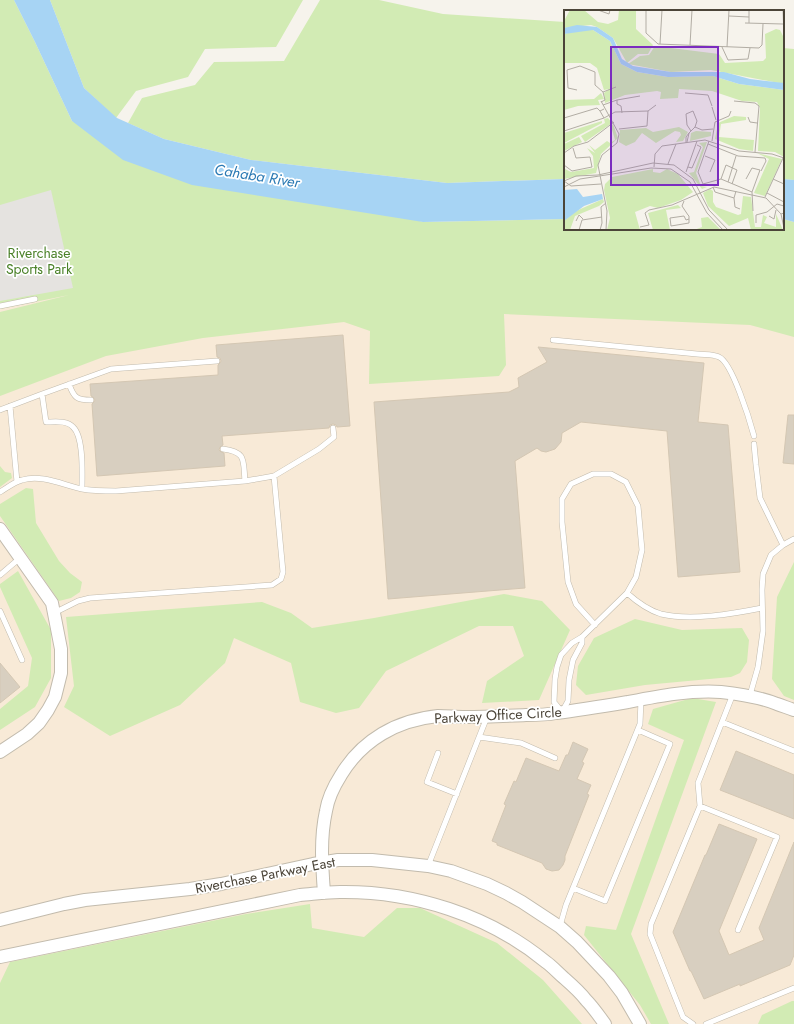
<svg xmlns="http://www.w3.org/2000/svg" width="794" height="1024" viewBox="0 0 794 1024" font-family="Jost,sans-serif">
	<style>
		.commercial { fill: #f8ead7 }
		.green { fill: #d2ebb4 }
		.parking { fill: #e5e3e0 }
		.water { fill: #a7d4f4 }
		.building { fill: #d8cfc0; stroke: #d4c7b3 }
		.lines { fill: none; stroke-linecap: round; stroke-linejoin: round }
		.service-casing { stroke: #c2bbad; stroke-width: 6 }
		.tertiary-casing { stroke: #c2bbad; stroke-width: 14 }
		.service { stroke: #fff; stroke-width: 5 }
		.tertiary { stroke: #fff; stroke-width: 12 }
		.labels { text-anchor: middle; stroke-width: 3.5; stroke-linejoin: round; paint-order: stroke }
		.park-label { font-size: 14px; fill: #4a8128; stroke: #fff }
		.street-label { font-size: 14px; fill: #4b4438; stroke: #fff }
		.water-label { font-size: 15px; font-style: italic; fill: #2b7ab4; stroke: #fff }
		.inset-road { fill: none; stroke: #b2ada4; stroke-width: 1 }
		.view { fill: #7b2cbf; fill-opacity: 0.15; stroke: #7b2cbf; stroke-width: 2 }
		.inset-edge { fill: none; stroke: #4b4438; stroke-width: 2 }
	</style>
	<rect width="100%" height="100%" fill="#f6f3ec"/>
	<path class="commercial" d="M 0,29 L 107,195 L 794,268 L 794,1024 L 0,1024 Z"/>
	<path class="green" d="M 0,0 L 14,0 L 35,42 L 72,121 L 423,222 L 565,219 L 565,229 L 783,229 L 783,219 L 794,222 L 794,337 L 750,325 L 504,314 L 506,365 L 499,376 L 369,384 L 370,331 L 344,322 L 203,338 L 106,356 L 0,396 L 0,312 L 69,295 L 0,309 Z
		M 50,0 L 303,0 L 276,47 L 205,49 L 188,77 L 136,91 L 116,118 L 84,88 Z
		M 320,0 L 379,0 L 443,14 L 565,22 L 565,179 L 447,183 L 251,160 L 164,139 L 128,123 L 142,98 L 195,85 L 214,62 L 284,61 Z
		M 783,48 L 794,49 L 794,180 L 783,179 Z
		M 0,466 L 5,472 L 11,473 L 12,478 L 0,487 Z
		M 26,488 L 33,489 L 36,523 L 59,561 L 70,573 L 82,582 L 80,592 L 71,598 L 59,601 L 0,516 L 0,504 Z
		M 794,562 L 794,700 L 784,696 L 772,679 L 777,597 Z
		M 18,571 L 51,630 L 51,678 L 35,707 L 0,730 L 0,709 L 28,686 L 32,658 L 0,587 L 0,584 Z
		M 504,594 L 542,601 L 570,630 L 539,700 L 482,703 L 487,681 L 524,656 L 513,626 L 479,626 L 386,671 L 359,708 L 336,713 L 300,702 L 291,663 L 234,638 L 225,663 L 180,705 L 110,736 L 64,707 L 74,686 L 66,617 L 262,602 L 291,613 L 312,628 L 374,618 Z
		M 635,619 L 682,630 L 742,628 L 749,640 L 747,662 L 740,673 L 731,677 L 645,685 L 586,695 L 576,685 L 578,666 L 594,638 Z
		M 692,698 L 716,702 L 631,934 L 669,1024 L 651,1024 L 640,1005 L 584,935 L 586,926 L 616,930 L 684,740 L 648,724 L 653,709 Z
		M 310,904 L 312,928 L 364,937 L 397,908 L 420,908 L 497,943 L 543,980 L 582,1024 L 0,1024 L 0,983 L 10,962 L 246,914 Z
		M 792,1001 L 794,1001 L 794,1024 L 758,1024 L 762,1015 Z"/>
	<path class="parking" d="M 51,190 L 73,288 L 0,301 L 0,205 Z"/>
	<path class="water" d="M 14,0 L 50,0 L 84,88 L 117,118 L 164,139 L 251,160 L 447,183 L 565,179 L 565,219 L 423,222 L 192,185 L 123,160 L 72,121 L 35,42 Z
		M 783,179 L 794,180 L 794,222 L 783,219 Z"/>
	<path class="building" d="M 343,335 L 350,426 L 337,427 L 336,425 L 333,424 L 330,425 L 329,428 L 222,436 L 223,445 L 220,447 L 219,450 L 221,452 L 224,453 L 225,466 L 97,476 L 92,404 L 94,402 L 95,400 L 93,397 L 91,396 L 90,384 L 218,375 L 218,365 L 220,363 L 221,361 L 220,358 L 217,357 L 216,345 Z
		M 538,347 L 704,363 L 698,422 L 728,425 L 740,572 L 678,577 L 667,431 L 581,422 L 562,433 L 561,442 L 555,449 L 546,452 L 541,451 L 537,448 L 515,461 L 525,588 L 388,599 L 374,402 L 509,392 L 519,387 L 518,378 L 547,362 Z
		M 788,415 L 794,415 L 794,464 L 783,463 Z
		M 0,663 L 20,687 L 0,703 Z
		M 573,742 L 588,749 L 582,762 L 584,763 L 577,779 L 591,785 L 587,794 L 589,795 L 565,856 L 565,860 L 563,865 L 559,870 L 552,871 L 546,869 L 542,863 L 497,845 L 497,843 L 492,841 L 506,805 L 504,804 L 514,781 L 516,782 L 526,758 L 559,771 L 566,755 L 568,755 Z
		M 736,751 L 794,775 L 794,819 L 720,790 Z
		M 719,824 L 757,839 L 719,931 L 729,955 L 764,940 L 759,928 L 794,842 L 794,955 L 790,965 L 740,986 L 740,984 L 704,999 L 691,971 L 690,971 L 673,932 L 705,855 L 706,855 Z"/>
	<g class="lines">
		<defs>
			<path id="service" d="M 0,306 L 35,299
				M 553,340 L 697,354 C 704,355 713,354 719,357 C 732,362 750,421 754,436
				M 69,384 C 74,398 77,400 91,400
				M 42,394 L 111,369 L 217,361
				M 10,406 L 17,482
				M 0,410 L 42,394 L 46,422 C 54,422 67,420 73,427 C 84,437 82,474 82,488
				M 754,444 L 756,465 L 760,498 L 783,545
				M 223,449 C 247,452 243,461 245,481
				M 0,492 C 7,488 14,482 22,480 C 42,474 63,485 82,489 C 93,491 105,491 116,491 L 245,481 L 274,476 L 319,449 L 334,437 L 333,428
				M 0,575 L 20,558
				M 627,593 C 637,602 648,610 661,614 C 691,621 732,614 762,608
				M 0,611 L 22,660
				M 54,613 L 78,601 L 90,598 L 272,585 L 281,579 L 283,572 L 274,476
				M 582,637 L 627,593 L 636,577 L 642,550 L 638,506 L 626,482 L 611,474 L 593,474 L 571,484 L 562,499 L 562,522 L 568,582 L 576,604 L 595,625
				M 582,637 L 582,643 L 573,660 L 569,680 L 568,701 L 562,712 L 554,702 L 555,679 L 557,667 L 561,655 L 572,643 Z
				M 750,695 L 758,667 L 763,631 L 762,590 L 763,574 L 771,555 L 783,545 L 794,539
				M 722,722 L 794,751
				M 479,737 L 521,743 L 555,758
				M 438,753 L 427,782 L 457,794
				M 700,806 L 777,837 L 738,930
				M 428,866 L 487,717
				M 573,888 L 605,901 L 670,744 L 638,730
				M 560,926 L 566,905 L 640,724 L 641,700
				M 693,1024 L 683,1017 L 650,934 L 651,924 L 700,806 L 698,783 L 733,694
				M 706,1024 L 794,988"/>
			<path id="tertiary" d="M 0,529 L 52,603 L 61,649 L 61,673 L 55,697 L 48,710 L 39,723 L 27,734 L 0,752
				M 324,893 C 322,866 320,838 326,811 C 328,798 334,786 341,775 C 362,740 397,720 438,716 C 447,716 456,717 465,717 C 485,717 505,716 526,715 C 536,715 546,715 556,713 C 580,710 604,706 628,702 C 659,696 689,690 721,692 C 739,694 760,697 777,704 C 783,706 788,708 794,710
				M 0,920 L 64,904 L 85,900 L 190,889 L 221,884 L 313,864 L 338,860 L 372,860 L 428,866 L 451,871 L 487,884 L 506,893 L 522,902 L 560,927 L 577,942 L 609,976 L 622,993 L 640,1024
				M 0,957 L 300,895 C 313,894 327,892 340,892 C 413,891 489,915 546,962 C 553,967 558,973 564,978 C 572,985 580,992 586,1000 C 593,1007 599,1016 605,1024"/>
		</defs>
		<use href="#service" class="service-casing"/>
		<use href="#tertiary" class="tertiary-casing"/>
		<use href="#service" class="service"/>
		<use href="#tertiary" class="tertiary"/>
	</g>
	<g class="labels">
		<g class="park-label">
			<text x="39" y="258">Riverchase<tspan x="39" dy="16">Sports Park</tspan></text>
		</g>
		<g class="street-label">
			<text transform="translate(498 715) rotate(-3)" y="5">Parkway Office Circle</text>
			<text transform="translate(265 875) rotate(-11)" y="5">Riverchase Parkway East</text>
		</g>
		<g class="water-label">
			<text transform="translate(257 176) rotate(9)" y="5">Cahaba River</text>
		</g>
	</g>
	<g transform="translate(564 10)">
		<rect width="220" height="220" fill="#f6f3ec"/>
		<path d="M 6,0 L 20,0 L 34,12 L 44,14 L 54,10 L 55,0 L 72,0 L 72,19 L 89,35 L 84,44 L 74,44 L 63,53 L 49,28 L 33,17 L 27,15 L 0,18 L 0,11 ZM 22,19 L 29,20 L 46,31 L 57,54 L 73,62 L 104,67 L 149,66 L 175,74 L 220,80 L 220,147 L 211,142 L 194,141 L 196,98 L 193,92 L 178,91 L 148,81 L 115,79 L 114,88 L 96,89 L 97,82 L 93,81 L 61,85 L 41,93 L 40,83 L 45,79 L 40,80 L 33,58 L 26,53 L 0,53 L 0,24 ZM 212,19 L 216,20 L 220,28 L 220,74 L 147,60 L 107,62 L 64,54 L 76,46 L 85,45 L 91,36 L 155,44 L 161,53 L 199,51 L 202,48 L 201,24 ZM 37,83 L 40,89 L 34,90 L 36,95 L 14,96 L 0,100 L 0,90 L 30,89 ZM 170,106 L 182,107 L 182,110 L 157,114 L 155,127 L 190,130 L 189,141 L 175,139 L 151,129 L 154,113 ZM 44,108 L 48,113 L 21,132 L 17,126 L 41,113 L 40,109 ZM 38,111 L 38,113 L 0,133 L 0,123 ZM 49,114 L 54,128 L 37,144 L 32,163 L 0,169 L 1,159 L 7,162 L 30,158 L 29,146 L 23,138 L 31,143 L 25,135 L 31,140 L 43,131 L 46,133 L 51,130 L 47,116 ZM 115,117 L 124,122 L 119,131 L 112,132 L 117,125 L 116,122 L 111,121 L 92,133 L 78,123 L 71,132 L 62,136 L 55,132 L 56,120 L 82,118 L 89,122 ZM 132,121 L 147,122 L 147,126 L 126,131 L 127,123 ZM 15,127 L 18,132 L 0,141 L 0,134 ZM 143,132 L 132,163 L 137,176 L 143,177 L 138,179 L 125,163 L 130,162 L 139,137 L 135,133 ZM 193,143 L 218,149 L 201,186 L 190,183 L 205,149 ZM 89,159 L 89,162 L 96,163 L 103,159 L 114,164 L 129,182 L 117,190 L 94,198 L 86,196 L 71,202 L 76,220 L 43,220 L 46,208 L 40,180 L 41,174 L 48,167 ZM 146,179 L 149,181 L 149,192 L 152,197 L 174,205 L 177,204 L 179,186 L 187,187 L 191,217 L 197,217 L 199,205 L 203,207 L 200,213 L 212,217 L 212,204 L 219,220 L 187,220 L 184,208 L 165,216 L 144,196 L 139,183 ZM 39,189 L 40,192 L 35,196 L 11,206 L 6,220 L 0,220 L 0,211 L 12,201 ZM 114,195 L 117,198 L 102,200 L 106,220 L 89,220 L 84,203 ZM 144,207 L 157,220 L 130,220 L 138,217 L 137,208 Z" fill="#d2ebb4"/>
		<path d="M 13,15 L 33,17 L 49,28 L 58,49 L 69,56 L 107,62 L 160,62 L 186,69 L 220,73 L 220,80 L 175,74 L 149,66 L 104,67 L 73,62 L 57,54 L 46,31 L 29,20 L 0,24 L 0,18 ZM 13,179 L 19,187 L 38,184 L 39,189 L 20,196 L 0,211 L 0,180 Z" fill="#a7d4f4"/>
		<path class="inset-road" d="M 34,0 L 45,4 L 46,0M 82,0 L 82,23 L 94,34 L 195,38 L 198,35 L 199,14M 219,0 L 220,26M 165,6 L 185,7M 181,13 L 219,14M 185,13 L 185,0M 96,34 L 98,0M 126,35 L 128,0M 158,37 L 164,50 L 184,49 L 186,38M 163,37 L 165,0M 13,80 L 4,78 L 3,60 L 16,56 L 31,62 L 31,75 L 39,82M 121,83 L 144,85 L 148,96M 53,90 L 76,86M 37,91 L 55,124 L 53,133 L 38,145 L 34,155 L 43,201 L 42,220M 170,91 L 191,93 L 195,96 L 191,142M 37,92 L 41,90 L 39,82 L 52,77M 39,95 L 53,90 L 53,94 L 57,96 L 58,103M 148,97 L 152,110M 40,99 L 36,101 L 40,108 L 51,102 L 84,101 L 92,95M 184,107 L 186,112 L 193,113M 0,108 L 33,98 L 36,101M 131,117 L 138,120 L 149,119M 55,119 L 83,116 L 84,101M 0,121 L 40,108M 125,123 L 131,117 L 133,111 L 129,101 L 122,104 L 123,115 L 127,121M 125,123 L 123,132 L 122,133 L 122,127 ZM 145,131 L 134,162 L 139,174 L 157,169 L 188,182 L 196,160 L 188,158 L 182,169M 148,131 L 151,112 L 165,106 L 167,101M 144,134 L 174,146 L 201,148 L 202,151 L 197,161M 0,143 L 10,136 L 24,132 L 50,112M 141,146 L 151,150 L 146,162M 104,154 L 112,134M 0,155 L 8,161 L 28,157 L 26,147 L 12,148 L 9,138M 90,157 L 91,144 L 98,136 L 141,130 L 175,141 L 208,144 L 220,148M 124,157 L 128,158 L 137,137 L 133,135M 122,162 L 133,131M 157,169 L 162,155 L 173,160 L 168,174M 209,169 L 220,174M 164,172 L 172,146M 37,174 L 7,176 L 0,171 L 12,166 L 34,165 L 89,153 L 110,155 L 129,169 L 145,200 L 164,220M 0,177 L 16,169 L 87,158 L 107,159 L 126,172 L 143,203 L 159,220M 149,177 L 151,182 L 170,188 L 172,181M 188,182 L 189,201M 203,183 L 220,192M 201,187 L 219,148M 170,188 L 171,197 L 176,199M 120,191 L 118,196 L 124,205 L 125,206 L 125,213 L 107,216 L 106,208 L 120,206 L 122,210 L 125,209M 217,204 L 220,218M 205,206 L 210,209 L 212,200M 12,211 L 15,205 L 19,209M 192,213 L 192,205 L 203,202 L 213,194 L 220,196M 76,217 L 85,215 L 81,203 L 85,200 L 108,195 L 150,177 L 202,188 L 217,204 L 220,203M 15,220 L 18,210 L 38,207M 36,220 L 38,213 L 37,197 L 42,193"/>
		<path class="view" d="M 47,37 L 154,37 L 154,175 L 47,175 Z"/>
		<rect width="220" height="220" class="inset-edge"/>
	</g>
</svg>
